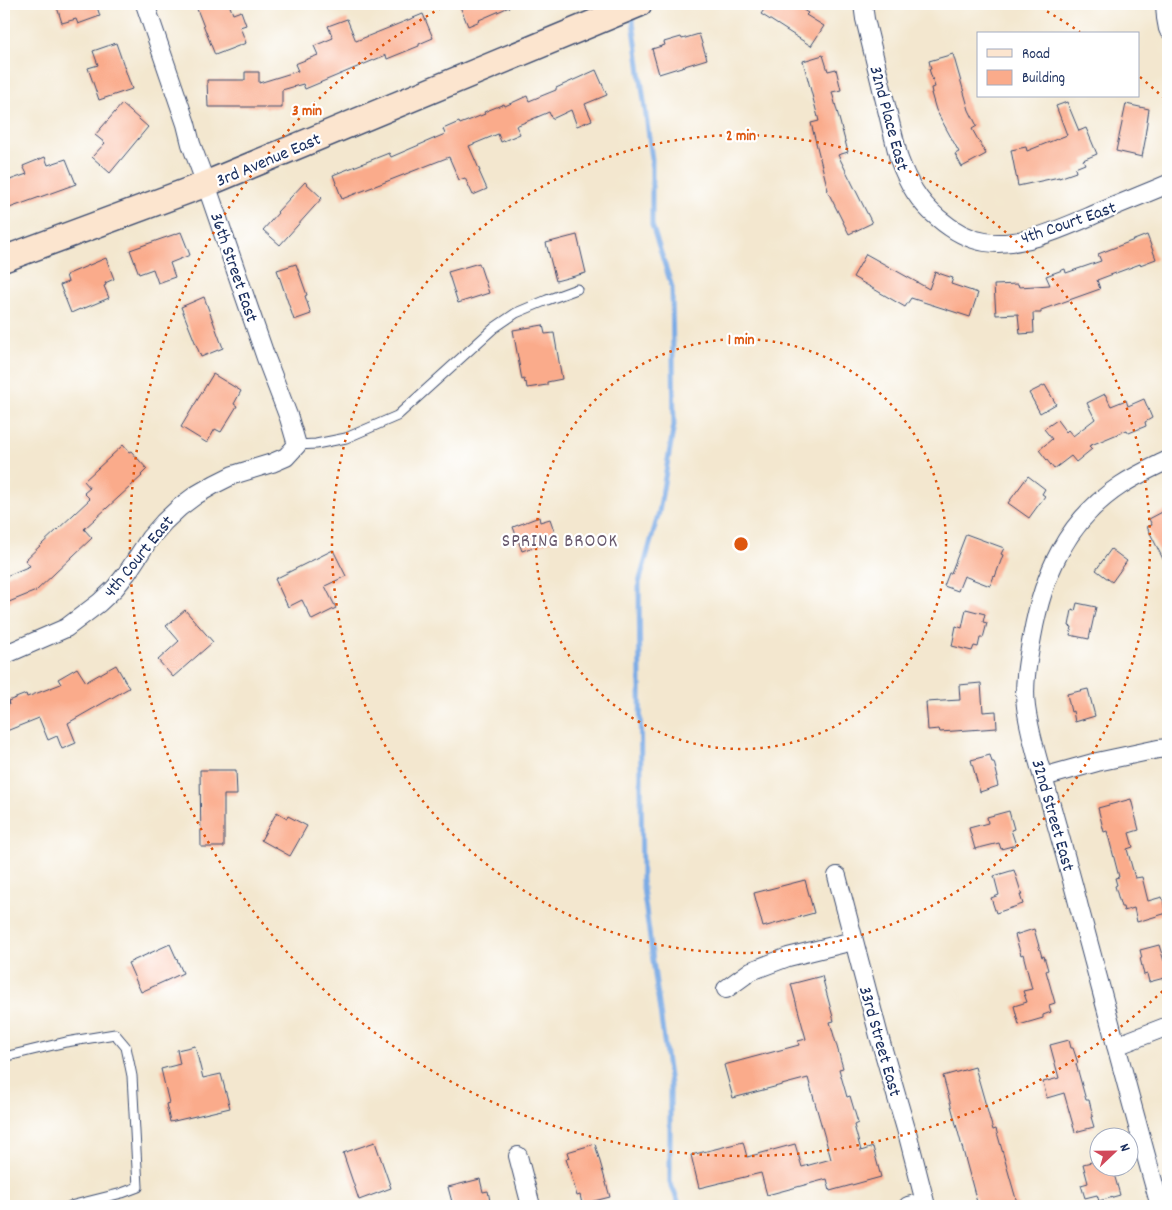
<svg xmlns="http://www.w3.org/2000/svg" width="1172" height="1210" viewBox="0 0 1172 1210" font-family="Dekko,sans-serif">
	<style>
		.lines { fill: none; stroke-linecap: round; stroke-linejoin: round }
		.stream { stroke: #7aabe5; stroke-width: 5 }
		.building { fill: #faab8b }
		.lane-casing { stroke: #3b4b6f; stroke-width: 11 }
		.street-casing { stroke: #3b4b6f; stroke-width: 20 }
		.secondary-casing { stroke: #3b4b6f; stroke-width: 28 }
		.lane { stroke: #fff; stroke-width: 9 }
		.street { stroke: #fff; stroke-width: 18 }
		.secondary { stroke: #fce5cf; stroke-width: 25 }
		.ring { fill: none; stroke: #de5710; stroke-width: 2.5; stroke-dasharray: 2.5 5 }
		.labels { text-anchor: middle; stroke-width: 4.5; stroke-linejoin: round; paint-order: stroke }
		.street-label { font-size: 18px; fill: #1b2f5e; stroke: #fff }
		.neighbourhood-label { font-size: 19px; letter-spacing: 1px; fill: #695a6e; stroke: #fff }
		.centre { fill: #de5710; stroke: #fff; stroke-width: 2.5 }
		.ring-label { font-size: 15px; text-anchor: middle; font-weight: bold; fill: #de5710; stroke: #fff; stroke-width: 4.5; stroke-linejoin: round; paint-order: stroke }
	</style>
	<rect width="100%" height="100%" fill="#fff"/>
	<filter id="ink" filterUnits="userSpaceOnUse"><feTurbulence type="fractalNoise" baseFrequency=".02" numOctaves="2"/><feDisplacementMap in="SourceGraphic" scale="10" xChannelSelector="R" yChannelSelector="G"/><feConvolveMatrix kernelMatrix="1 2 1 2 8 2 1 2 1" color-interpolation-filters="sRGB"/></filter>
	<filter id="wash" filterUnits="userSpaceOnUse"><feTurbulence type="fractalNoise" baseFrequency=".0096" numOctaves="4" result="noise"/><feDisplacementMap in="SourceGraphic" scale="20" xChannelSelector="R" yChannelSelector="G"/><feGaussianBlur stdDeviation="1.12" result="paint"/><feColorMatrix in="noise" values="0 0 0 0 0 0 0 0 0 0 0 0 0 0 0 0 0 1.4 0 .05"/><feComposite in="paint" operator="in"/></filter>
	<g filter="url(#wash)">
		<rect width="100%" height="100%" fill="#f3e7cf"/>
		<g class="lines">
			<path class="stream" d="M 632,14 L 652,159 L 652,225 L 672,287 L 674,425 L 659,512 L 639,583 L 642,881 L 670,1084 L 670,1182 L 680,1206"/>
		</g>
		<g id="blocks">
			<path class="building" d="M 56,4 L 96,4 L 100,16 L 78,24 L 76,19 L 62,23 Z
				M 209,4 L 229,4 L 233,14 L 241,11 L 246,25 L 240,27 L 246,43 L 215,55 L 197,9 Z
				M 459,4 L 516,4 L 479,20 L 480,21 L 468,26 Z
				M 768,4 L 786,4 L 795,9 L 797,6 L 808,13 L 806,15 L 824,26 L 811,46 L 761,14 Z
				M 423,14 L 433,38 L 419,44 L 419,46 L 387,59 L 386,55 L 305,89 L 303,84 L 282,90 L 282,108 L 265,108 L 265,107 L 208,107 L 207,80 L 245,80 L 245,72 L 259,72 L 259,83 L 298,71 L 295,64 L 318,55 L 314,46 L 333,38 L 328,26 L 347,19 L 356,41 Z
				M 699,34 L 707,59 L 659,74 L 652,49 L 665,45 L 664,42 L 681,37 L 682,39 Z
				M 116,43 L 132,89 L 99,100 L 88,68 L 98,65 L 93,51 Z
				M 953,54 L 969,110 L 977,126 L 972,129 L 986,154 L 962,167 L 955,154 L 959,152 L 936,110 L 931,93 L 932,93 L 931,88 L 935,87 L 929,69 L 931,69 L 929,61 Z
				M 823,55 L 828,71 L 836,69 L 841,90 L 832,92 L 848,152 L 838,155 L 872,223 L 849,234 L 827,190 L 828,190 L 811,123 L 819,121 L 803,61 Z
				M 596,70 L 607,95 L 585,104 L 592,120 L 577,126 L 571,110 L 552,119 L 549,112 L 516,126 L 520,134 L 501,142 L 498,134 L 469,146 L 480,171 L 479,171 L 487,189 L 473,195 L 465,178 L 459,180 L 449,157 L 342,199 L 333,175 L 389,153 L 391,157 L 445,134 L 443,129 L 459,122 L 460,124 L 485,114 L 484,112 L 504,104 L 505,106 L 527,96 L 529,101 L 556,90 L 556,88 Z
				M 1067,102 L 1079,131 L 1086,128 L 1097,154 L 1083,160 L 1085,164 L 1075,168 L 1076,172 L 1059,178 L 1059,177 L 1018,186 L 1011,150 L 1026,147 L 1027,151 L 1067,135 L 1056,106 Z
				M 122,104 L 148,127 L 110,173 L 92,157 L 105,143 L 95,135 Z
				M 1126,104 L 1149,109 L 1145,136 L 1146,136 L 1142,157 L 1116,151 Z
				M 45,157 L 48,165 L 66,159 L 76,184 L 4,210 L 4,182 L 27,174 L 23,166 Z
				M 305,182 L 322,198 L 280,245 L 263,230 L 278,213 L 277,212 Z
				M 181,232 L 190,255 L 170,263 L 175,277 L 158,283 L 153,269 L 139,274 L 130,250 Z
				M 577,235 L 586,273 L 556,281 L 546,243 Z
				M 1147,235 L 1156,259 L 1140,265 L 1140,264 L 1097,280 L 1100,289 L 1041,310 L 1041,313 L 1033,313 L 1034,333 L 1020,334 L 1018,314 L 996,315 L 994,285 L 1018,284 L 1019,287 L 1050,285 L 1046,276 L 1065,269 L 1066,273 L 1101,261 L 1098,254 Z
				M 866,254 L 929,289 L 935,272 L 953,278 L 951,284 L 978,293 L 970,317 L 911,298 L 905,307 L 853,277 Z
				M 106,258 L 114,279 L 105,283 L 106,285 L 104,286 L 109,298 L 80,310 L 80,309 L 71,313 L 60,285 L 68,282 L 66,275 Z
				M 479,263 L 489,293 L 458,303 L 448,272 Z
				M 296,264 L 307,295 L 305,296 L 311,314 L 294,320 L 277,270 Z
				M 204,297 L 223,348 L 201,357 L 181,307 Z
				M 543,325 L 545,334 L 554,333 L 562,379 L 547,382 L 547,385 L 527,388 L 526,382 L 525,383 L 524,379 L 522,380 L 513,330 Z
				M 213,374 L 241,391 L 234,404 L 237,406 L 221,432 L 215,429 L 207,443 L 181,427 Z
				M 1045,385 L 1056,404 L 1040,413 L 1029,393 Z
				M 1105,394 L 1111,406 L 1126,400 L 1128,406 L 1144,399 L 1152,418 L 1145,422 L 1146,426 L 1129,433 L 1127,430 L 1089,446 L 1092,449 L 1076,462 L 1071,456 L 1054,469 L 1039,450 L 1052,439 L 1044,429 L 1057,420 L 1066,432 L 1068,430 L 1073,436 L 1095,419 L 1087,403 Z
				M 123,445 L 129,452 L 131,451 L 147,469 L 141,475 L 142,476 L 84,529 L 92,538 L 36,591 L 4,604 L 4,577 L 30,566 L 25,560 L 90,499 L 84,493 L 90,488 L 84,481 Z
				M 1028,476 L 1045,489 L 1042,494 L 1045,496 L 1029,518 L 1008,503 Z
				M 1168,509 L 1168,569 L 1147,527 L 1152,525 L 1149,519 Z
				M 539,517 L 540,522 L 550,519 L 557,539 L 522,551 L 513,527 Z
				M 966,534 L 1004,548 L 1001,554 L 1003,555 L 995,577 L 994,576 L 990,586 L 964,576 L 958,591 L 944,586 L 949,573 L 951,573 Z
				M 1111,549 L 1127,561 L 1112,582 L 1096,570 Z
				M 333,550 L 346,576 L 325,586 L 336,608 L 312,620 L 302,600 L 288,607 L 275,579 Z
				M 1077,603 L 1096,607 L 1089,639 L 1070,635 L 1072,627 L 1069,626 L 1072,610 L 1075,611 Z
				M 966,609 L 985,614 L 983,622 L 987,623 L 983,638 L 980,638 L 978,647 L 974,646 L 972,651 L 952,646 L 956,626 L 962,628 Z
				M 185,610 L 213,642 L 173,677 L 158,660 L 179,641 L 166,626 Z
				M 116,665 L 129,688 L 68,723 L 76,743 L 62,749 L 57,736 L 48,740 L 39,718 L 4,732 L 4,707 L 9,705 L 8,701 L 26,694 L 27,697 L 61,684 L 58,679 L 77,668 L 86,682 Z
				M 981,683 L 983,712 L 996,711 L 997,728 L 940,732 L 939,729 L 928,730 L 926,702 L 960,700 L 959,685 Z
				M 1088,689 L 1095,716 L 1075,722 L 1073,711 L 1071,712 L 1067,694 Z
				M 990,755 L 992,762 L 994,762 L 998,778 L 996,778 L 998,786 L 980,792 L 971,760 Z
				M 200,770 L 236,770 L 237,795 L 224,795 L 224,847 L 201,847 Z
				M 1131,799 L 1139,830 L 1129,833 L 1133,847 L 1127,849 L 1135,878 L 1142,877 L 1148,901 L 1162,897 L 1167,913 L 1137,922 L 1134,908 L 1124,911 L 1123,907 L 1121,907 L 1115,886 L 1117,885 L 1115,878 L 1119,877 L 1107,831 L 1104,832 L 1098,808 Z
				M 1009,811 L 1014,829 L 1011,830 L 1016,845 L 1001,849 L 999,843 L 975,849 L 969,828 L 988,823 L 987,817 Z
				M 277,812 L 287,818 L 288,816 L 307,826 L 290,856 L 261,840 Z
				M 1014,870 L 1022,895 L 1020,895 L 1023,904 L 996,913 L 991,898 L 999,895 L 994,876 Z
				M 805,880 L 814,913 L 763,927 L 754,893 Z
				M 1034,929 L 1042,957 L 1044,956 L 1048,970 L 1046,971 L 1055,1003 L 1049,1005 L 1051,1012 L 1043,1015 L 1043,1018 L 1019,1025 L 1014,1006 L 1027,1002 L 1023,991 L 1032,989 L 1023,954 L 1021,955 L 1015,935 Z
				M 170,944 L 183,973 L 141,992 L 128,963 Z
				M 1159,945 L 1164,961 L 1168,960 L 1168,977 L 1149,982 L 1147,974 L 1144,975 L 1140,958 L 1142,958 L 1140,950 Z
				M 822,976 L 834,1021 L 830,1022 L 843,1068 L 839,1069 L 847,1097 L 850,1096 L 858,1123 L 854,1125 L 861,1151 L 873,1147 L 881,1177 L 830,1191 L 827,1179 L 767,1195 L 761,1173 L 699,1188 L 691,1155 L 743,1142 L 747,1157 L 795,1144 L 802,1167 L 831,1159 L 808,1078 L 733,1098 L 724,1065 L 799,1045 L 798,1041 L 806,1039 L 791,984 Z
				M 1069,1040 L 1071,1048 L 1073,1048 L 1078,1063 L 1076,1064 L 1086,1100 L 1089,1100 L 1093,1116 L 1091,1117 L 1094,1127 L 1075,1132 L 1064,1093 L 1047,1098 L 1043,1082 L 1059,1078 L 1050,1045 Z
				M 195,1046 L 203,1078 L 221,1074 L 230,1108 L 170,1122 L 166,1104 L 169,1103 L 161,1069 L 180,1064 L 177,1050 Z
				M 975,1067 L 993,1130 L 996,1129 L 1018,1206 L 978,1206 L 943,1076 Z
				M 375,1142 L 391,1188 L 359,1200 L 343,1153 Z
				M 595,1144 L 610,1197 L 582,1204 L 580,1195 L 577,1196 L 570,1171 L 566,1159 L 569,1158 L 567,1152 Z
				M 1100,1160 L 1100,1168 L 1108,1168 L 1110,1175 L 1114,1174 L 1120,1195 L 1099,1201 L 1097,1195 L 1085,1198 L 1081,1185 L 1088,1183 L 1083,1164 Z
				M 480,1179 L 483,1192 L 488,1191 L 491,1206 L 453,1206 L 448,1187 Z"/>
		</g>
	</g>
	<g filter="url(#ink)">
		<use href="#blocks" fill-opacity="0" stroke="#3b4b6f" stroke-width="1"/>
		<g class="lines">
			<defs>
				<path id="lane" d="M 297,445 L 316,444 L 346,438 L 397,416 L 494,328 L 516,313 L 547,300 L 577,289
					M 4,1057 L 66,1042 L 115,1034 L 126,1047 L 132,1076 L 138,1187 L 122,1193 L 70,1206"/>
				<path id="street" d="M 863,4 L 865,19 L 899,159 C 908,183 918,201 938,218 C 952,230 967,239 985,242 C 1022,248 1065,227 1098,213 C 1121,203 1145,194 1168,184
					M 1165,4 L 1166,18 L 1168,29
					M 4,655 L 66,628 L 99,603 L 115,588 L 127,573 L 150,538 L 164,522 L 180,507 L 196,495 L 215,484 L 233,475 L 272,463 L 286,457 L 297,445 L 289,418 L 266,358 L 206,184 L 191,144 L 186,124 L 145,4
					M 1043,777 L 1097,762 L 1158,749 L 1168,748
					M 837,876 L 879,1036 L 908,1136 L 926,1206
					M 726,989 L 751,971 L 788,957 L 853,941
					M 1116,1046 L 1168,1026
					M 518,1156 L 531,1206
					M 908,1206 L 924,1202
					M 1160,1206 C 1132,1107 1106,1007 1079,907 C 1069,868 1058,830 1047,791 C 1039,764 1030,736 1026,707 C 1023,684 1028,660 1032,637 C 1043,575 1066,521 1121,485 C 1136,475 1152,468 1168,460"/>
				<path id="secondary" d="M 4,259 L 206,184 L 639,4"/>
			</defs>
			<use href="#lane" class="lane-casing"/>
			<use href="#street" class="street-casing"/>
			<use href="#secondary" class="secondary-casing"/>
			<use href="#lane" class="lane"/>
			<use href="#street" class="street"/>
			<use href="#secondary" class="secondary"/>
		</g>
	</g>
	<g class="ring">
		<circle cx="741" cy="544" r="205"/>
		<circle cx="741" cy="544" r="409"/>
		<path d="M1168 986A614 614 0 1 1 448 4M1034 4A614 614 0 0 1 1080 32M1140 77A614 614 0 0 1 1168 102"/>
	</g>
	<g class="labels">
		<g class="street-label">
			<text transform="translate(890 118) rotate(75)" y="6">32nd Place East</text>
			<text transform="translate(268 159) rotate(-23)" y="6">3rd Avenue East</text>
			<text transform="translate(1068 222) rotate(-19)" y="6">4th Court East</text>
			<text transform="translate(235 267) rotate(71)" y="6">36th Street East</text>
			<text transform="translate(138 556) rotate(-51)" y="6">4th Court East</text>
			<text transform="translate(1054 815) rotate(74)" y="6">32nd Street East</text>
			<text transform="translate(881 1041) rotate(74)" y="6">33rd Street East</text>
		</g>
		<g class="neighbourhood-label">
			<text x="560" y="546">SPRING BROOK</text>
		</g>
	</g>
	<circle cx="741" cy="544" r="8" class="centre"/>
	<g class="ring-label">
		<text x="307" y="115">3 min</text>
		<text x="741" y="140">2 min</text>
		<text x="741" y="344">1 min</text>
	</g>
	<rect width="1172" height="1210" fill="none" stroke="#fff" stroke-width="20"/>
	<rect x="977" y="32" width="162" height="65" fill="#ffffff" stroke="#a4acbf"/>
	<rect x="987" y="49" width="25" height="8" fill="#fce5cf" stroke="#a4acbf"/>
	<text x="1022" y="58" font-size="15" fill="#1b2f5e">Road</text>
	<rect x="987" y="70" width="25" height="15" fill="#faab8b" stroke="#a4acbf"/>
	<text x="1022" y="82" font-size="15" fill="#1b2f5e">Building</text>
	<g transform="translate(1114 1152) rotate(68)"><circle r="24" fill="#ffffff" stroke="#a4acbf"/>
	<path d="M0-4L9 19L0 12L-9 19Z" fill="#d1495b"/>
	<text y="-8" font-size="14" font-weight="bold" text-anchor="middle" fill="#1b2f5e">N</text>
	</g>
</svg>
